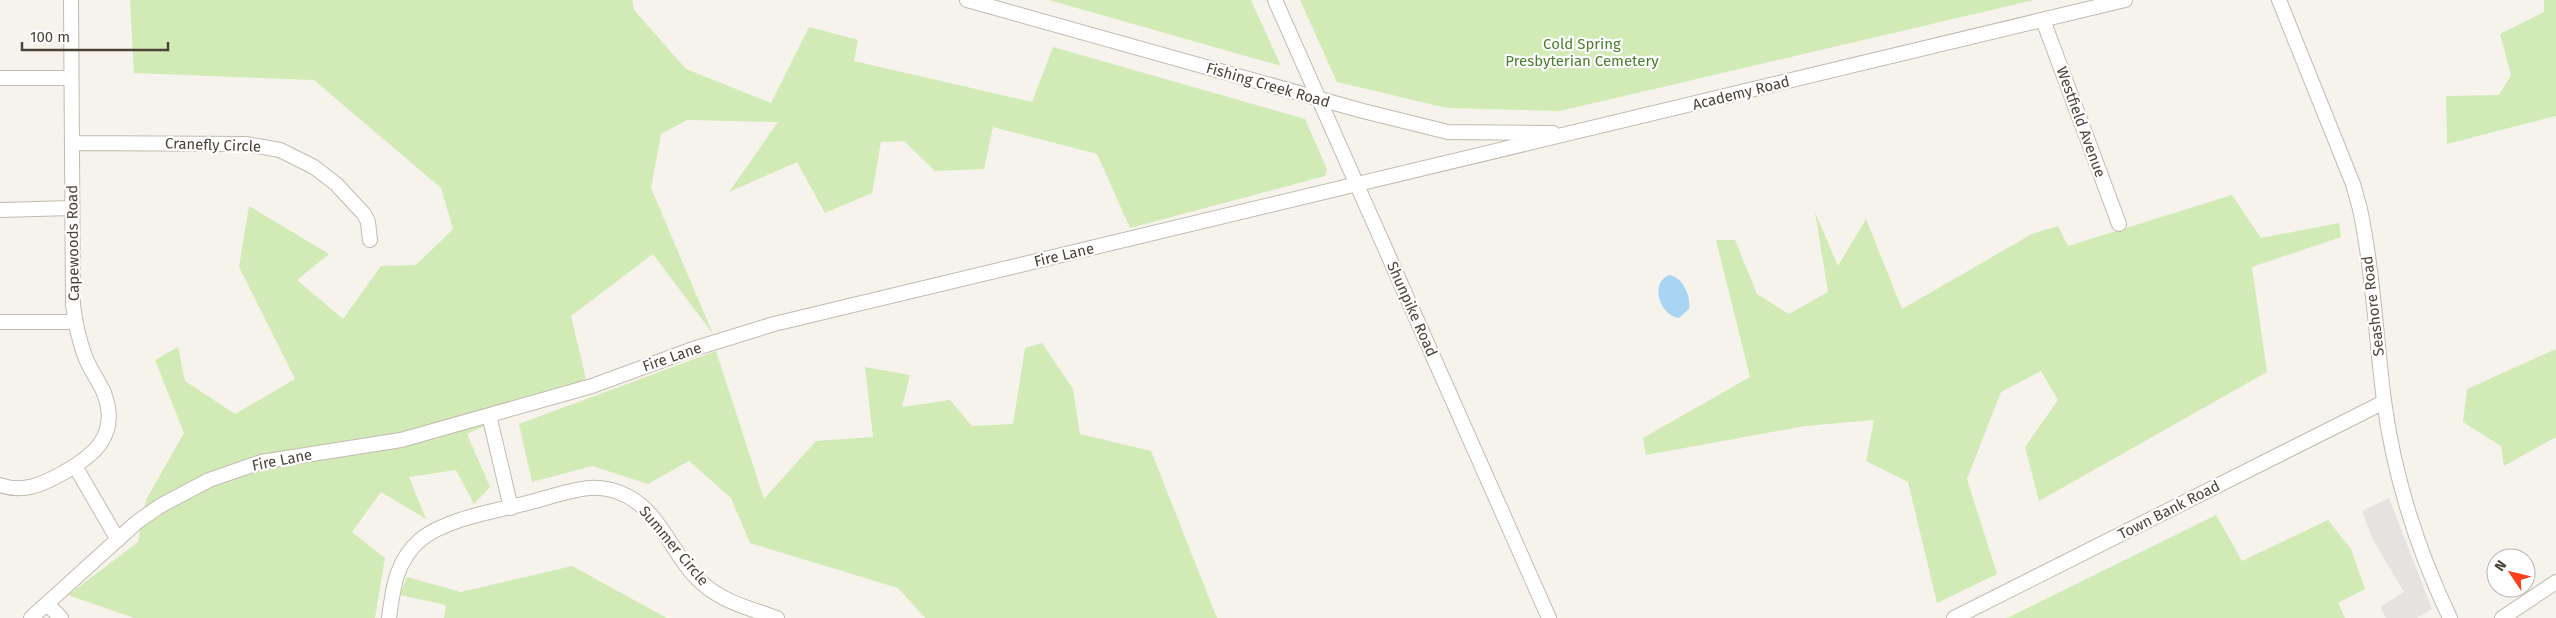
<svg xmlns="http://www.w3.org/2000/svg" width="2556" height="618" viewBox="0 0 2556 618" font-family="'Fira Sans',sans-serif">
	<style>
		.green { fill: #d2eab5 }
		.parking { fill: #e5e3e0 }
		.water { fill: #a9d4f2 }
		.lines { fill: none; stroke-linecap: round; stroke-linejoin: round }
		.minor-casing { stroke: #c2bbae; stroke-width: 16 }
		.minor { stroke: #fff; stroke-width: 14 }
		.labels { text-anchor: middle; stroke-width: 4.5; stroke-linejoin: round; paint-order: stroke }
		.park-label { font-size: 15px; fill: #4a7f2a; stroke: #fff }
		.street-label { font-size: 15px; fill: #4b4439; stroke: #fff }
	</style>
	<rect width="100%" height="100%" fill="#f6f3ec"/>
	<path class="green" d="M 130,0 L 632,0 L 634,10 L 686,69 L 771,103 L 809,27 L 858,40 L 854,61 L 1032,102 L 1053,47 L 1305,119 L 1327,169 L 1325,176 L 1130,228 L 1097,154 L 993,127 L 984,169 L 935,171 L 904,141 L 881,142 L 872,193 L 825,213 L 797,162 L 729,192 L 778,122 L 687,120 L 661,134 L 651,188 L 713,334 L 653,254 L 571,316 L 586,379 L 467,434 L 490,487 L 474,504 L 456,470 L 409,477 L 426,519 L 381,492 L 352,532 L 385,558 L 375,618 L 134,618 L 68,595 L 138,542 L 146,500 L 184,433 L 155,360 L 178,347 L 185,381 L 235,414 L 295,379 L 239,267 L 249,206 L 329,254 L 297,280 L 343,319 L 381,266 L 416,265 L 453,229 L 441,188 L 314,80 L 134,73 Z
		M 1049,0 L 1251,0 L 1281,66 Z
		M 1300,0 L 2034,0 L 1560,111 L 1447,108 L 1337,82 Z
		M 2544,0 L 2556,0 L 2556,116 L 2447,144 L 2446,96 L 2499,95 L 2511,75 L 2500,34 L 2544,12 Z
		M 2232,195 L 2261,238 L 2339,223 L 2341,237 L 2252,267 L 2267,372 L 2039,501 L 2025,447 L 2058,400 L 2041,371 L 2001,392 L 1967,479 L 1997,574 L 1937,603 L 1908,482 L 1866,461 L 1874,420 L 1805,426 L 1646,455 L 1643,438 L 1750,377 L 1716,240 L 1735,240 L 1757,294 L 1789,314 L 1828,292 L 1815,212 L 1838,266 L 1866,219 L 1902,309 L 2032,234 L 2058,226 L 2068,246 Z
		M 1042,343 L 1073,389 L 1080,434 L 1151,451 L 1217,618 L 925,618 L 898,588 L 750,543 L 731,498 L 689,461 L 648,484 L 592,466 L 532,482 L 519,424 L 716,351 L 764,499 L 816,441 L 873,437 L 865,367 L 910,375 L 902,407 L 950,400 L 972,426 L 1013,424 L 1025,348 Z
		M 2556,349 L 2556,437 L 2504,466 L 2501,446 L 2463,422 L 2467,389 Z
		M 2216,515 L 2242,561 L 2328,520 L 2351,549 L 2365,589 L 2338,603 L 2345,618 L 2007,618 Z
		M 572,566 L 667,618 L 444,618 L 446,605 L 400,595 L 407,577 L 461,592 Z"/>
	<path class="parking" d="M 2389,498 L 2432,609 L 2417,618 L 2386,618 L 2380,607 L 2404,592 L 2373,540 L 2362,511 Z"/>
	<path class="water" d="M 1669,275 C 1683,277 1691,296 1689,309 L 1679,318 C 1660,316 1649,283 1669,275 Z"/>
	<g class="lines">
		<defs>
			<path id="minor" d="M 967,0 L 1363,111 L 1448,132 L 1553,133
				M 1275,0 L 1549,618
				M 2279,0 L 2353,184 L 2360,209 C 2373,272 2376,337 2384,401 C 2394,475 2418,551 2450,618
				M 2043,20 L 2119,224
				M 0,78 L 71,78
				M 72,143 L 246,144 L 280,150 L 314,167 L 336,184 L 364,214 L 368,222 L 370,240
				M 0,210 L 72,208
				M 0,322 L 75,322
				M 489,415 L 511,508
				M 75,466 L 118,540
				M 0,485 C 23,493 41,485 61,474 C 94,456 120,435 104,393 C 99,381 91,371 86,359 C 79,341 75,323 73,304 L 71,0
				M 47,604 L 61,618
				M 31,618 L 137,522 L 160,506 L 209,480 L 261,462 L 401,440 L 592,386 L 693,349 L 774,324 L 2125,0
				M 389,618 C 393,588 396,561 420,540 C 446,518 498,511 531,502 C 550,497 570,490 589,488 C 603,487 618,491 629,497 C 663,516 674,559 702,583 C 723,602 751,609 777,618
				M 1954,618 L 2384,402
				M 2502,618 L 2556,582"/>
		</defs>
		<use href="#minor" class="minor-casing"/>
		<use href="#minor" class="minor"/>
	</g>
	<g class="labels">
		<g class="park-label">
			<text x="1582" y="49">Cold Spring<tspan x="1582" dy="17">Presbyterian Cemetery</tspan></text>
		</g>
		<g class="street-label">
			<text transform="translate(1268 85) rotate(16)" y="5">Fishing Creek Road</text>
			<text transform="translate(1741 93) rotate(-14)" y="5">Academy Road</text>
			<text transform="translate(2081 122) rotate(70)" y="5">Westfield Avenue</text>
			<text transform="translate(213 145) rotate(2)" y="5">Cranefly Circle</text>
			<text transform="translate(73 243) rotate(-91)" y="5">Capewoods Road</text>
			<text transform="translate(1064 255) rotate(-13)" y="5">Fire Lane</text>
			<text transform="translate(2373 306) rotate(-97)" y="5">Seashore Road</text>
			<text transform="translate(1412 309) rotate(66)" y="5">Shunpike Road</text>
			<text transform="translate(672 357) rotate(-19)" y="5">Fire Lane</text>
			<text transform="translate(282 460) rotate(-11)" y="5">Fire Lane</text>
			<text transform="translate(2169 510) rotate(-27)" y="5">Town Bank Road</text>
			<text transform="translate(674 546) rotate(50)" y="5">Summer Circle</text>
		</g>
	</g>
	<g transform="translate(2511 573) rotate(305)"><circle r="24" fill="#ffffff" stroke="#b7b4b0"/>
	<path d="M0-4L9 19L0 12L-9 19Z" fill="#fc3f1d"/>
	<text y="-8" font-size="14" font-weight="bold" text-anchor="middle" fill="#4b4439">N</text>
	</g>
	<path d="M22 42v8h146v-8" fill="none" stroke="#4b4439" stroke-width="2.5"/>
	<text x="30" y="42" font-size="15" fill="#4b4439" stroke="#ffffff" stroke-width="4" paint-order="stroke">100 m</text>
</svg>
